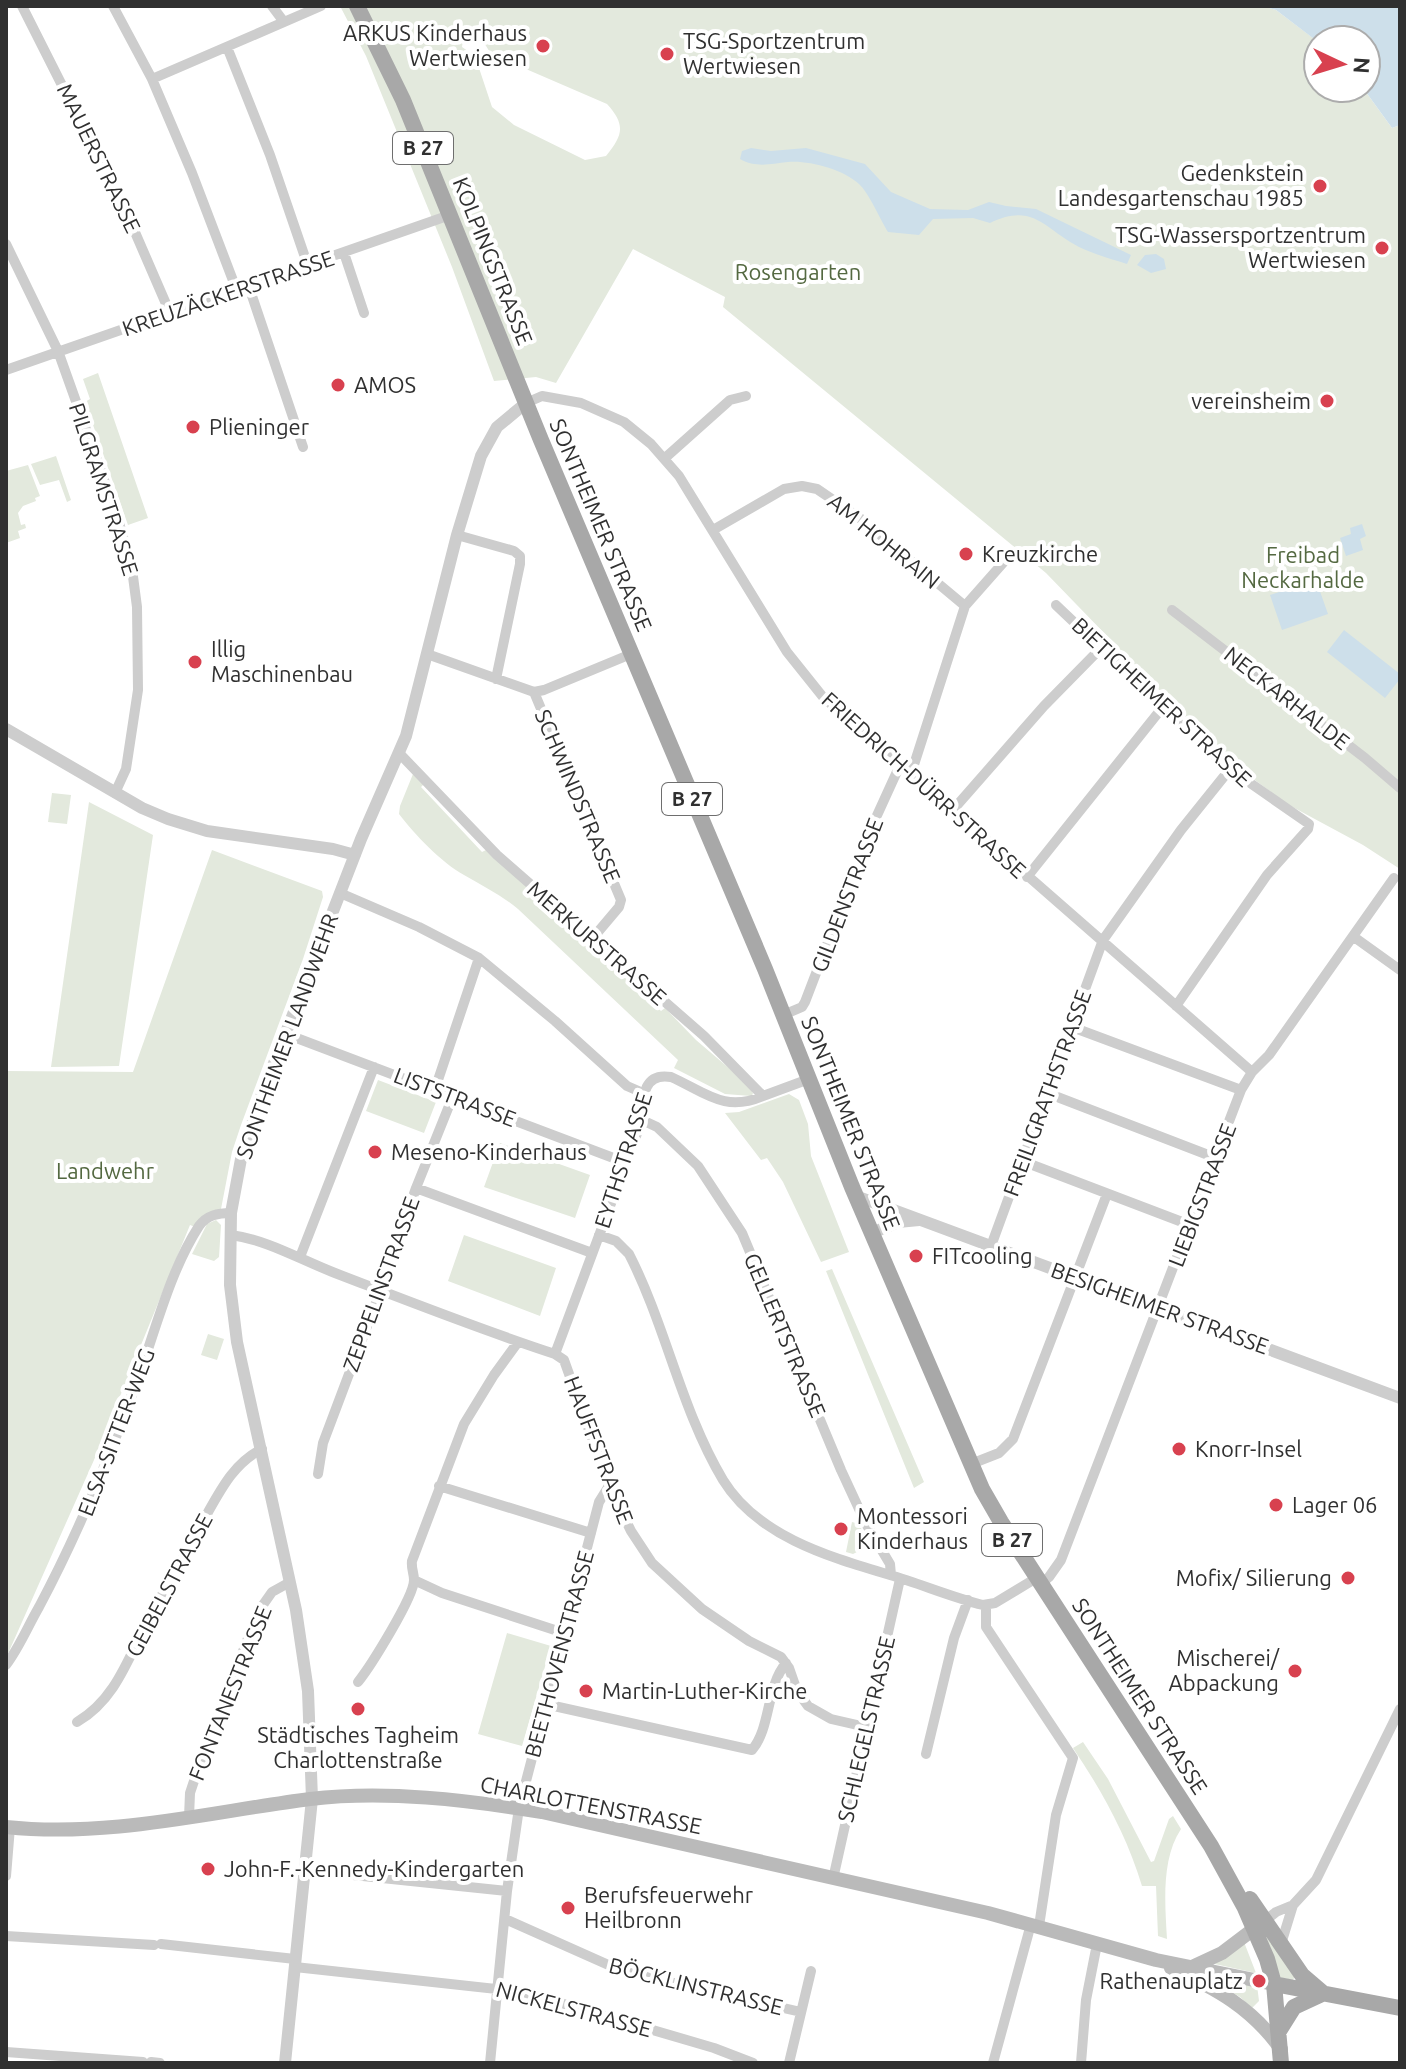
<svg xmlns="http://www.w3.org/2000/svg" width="1406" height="2069" viewBox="0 0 1406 2069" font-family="Ubuntu,sans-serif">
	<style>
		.green { fill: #e3e9dd; fill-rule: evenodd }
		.water { fill: #cddfea }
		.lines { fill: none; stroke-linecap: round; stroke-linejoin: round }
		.minor { stroke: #cdcdcd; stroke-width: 10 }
		.tertiary { stroke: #cdcdcd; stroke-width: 12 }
		.secondary { stroke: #bababa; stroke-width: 14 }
		.primary { stroke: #a8a8a8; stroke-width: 16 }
		.poi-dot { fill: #d8414f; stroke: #fff; stroke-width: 3 }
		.labels { text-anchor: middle; stroke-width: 8; stroke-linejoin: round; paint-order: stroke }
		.shield { fill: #fff; stroke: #6e6e6e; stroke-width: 2 }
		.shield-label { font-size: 20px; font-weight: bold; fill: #303030 }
		.poi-label { font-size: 22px; fill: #303030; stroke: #fff; text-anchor: start }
		.street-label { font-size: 22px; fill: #303030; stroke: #fff }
		.park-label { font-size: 22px; fill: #546941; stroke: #fff }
	</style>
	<rect width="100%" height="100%" fill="#fff"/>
	<path class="green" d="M 340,6 L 1262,6 L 1276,10 L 1317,41 L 1318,88 L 1363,88 L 1392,128 L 1400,125 L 1400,869 L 1363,845 L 1287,804 L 1224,757 L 1046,573 L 723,307 L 725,297 L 633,249 L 556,383 L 536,377 L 494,381 L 452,267 L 366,56 ZM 464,33 L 483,41 L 491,54 L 607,104 C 626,125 623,135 606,156 L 585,160 L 514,125 L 492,107 L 475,56 L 462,47 Z
		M 98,373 L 148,518 L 128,525 L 85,402 L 90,399 L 83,379 Z
		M 56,456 L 71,500 L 67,502 L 59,480 L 40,485 L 31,464 Z
		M 28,465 L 40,496 L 35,498 L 36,501 L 23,506 L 18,513 L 21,525 L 25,524 L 26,528 L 18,531 L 20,538 L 6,543 L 6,471 Z
		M 413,774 L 424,784 L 421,787 L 482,852 L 486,850 L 547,904 L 544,907 L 569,931 L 573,928 L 602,952 L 599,956 L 611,967 L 614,964 L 653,996 L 650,1000 L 661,1011 L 665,1008 L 696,1040 L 751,1087 L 753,1094 L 751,1096 L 725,1094 L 674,1068 L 678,1060 L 518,909 C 501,895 483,886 464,875 C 442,863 414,834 399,814 L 400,806 Z
		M 52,793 L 71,795 L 67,824 L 48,822 Z
		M 89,802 L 153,835 L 119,1066 L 51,1067 Z
		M 212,850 L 322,891 L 323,897 L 303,959 L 241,1125 L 232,1152 L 221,1209 L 195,1227 L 190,1225 L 94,1460 L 6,1658 L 6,1071 L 133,1072 Z
		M 378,1080 L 436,1102 L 424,1133 L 366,1111 Z
		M 789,1094 L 799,1100 L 808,1124 L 811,1156 L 849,1252 L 821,1262 L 783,1182 L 767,1158 L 761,1160 L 725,1113 L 739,1112 Z
		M 500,1143 L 590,1175 L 575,1218 L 484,1187 Z
		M 216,1220 L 221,1225 L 219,1257 L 214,1261 L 192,1254 L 207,1224 Z
		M 464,1235 L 556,1268 L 540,1316 L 448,1281 Z
		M 832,1269 L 924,1482 L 914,1488 L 826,1271 Z
		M 208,1334 L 224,1339 L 217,1360 L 201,1355 Z
		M 852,1522 L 859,1524 L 864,1534 L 859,1551 L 853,1554 L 846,1552 Z
		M 507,1633 L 551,1646 L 522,1746 L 478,1734 Z
		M 1083,1742 L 1108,1779 L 1151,1862 L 1154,1861 L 1169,1819 L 1173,1816 L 1181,1829 C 1161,1859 1165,1904 1167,1939 L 1158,1936 L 1156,1886 L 1142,1886 C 1127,1836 1102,1791 1073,1748 Z
		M 1266,1936 L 1296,1974 L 1293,1980 L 1278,1977 Z
		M 1244,1942 L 1256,1973 L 1210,1963 Z
		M 1205,1976 L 1257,1985 L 1259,2001 L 1252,2008 L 1240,1997 Z"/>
	<path class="water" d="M 1262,6 L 1400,6 L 1400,125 L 1392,128 L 1363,88 L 1366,88 L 1366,40 L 1318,42 L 1276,10 Z
		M 751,148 L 771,151 L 806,148 L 865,164 L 891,192 L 930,209 L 968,210 L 989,202 L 1006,206 L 1036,209 L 1131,255 L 1127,264 C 1111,259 1094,254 1079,247 C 1044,229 1034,202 990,223 L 973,218 L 933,219 L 919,235 L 888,232 C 880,219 869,193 859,184 C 843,169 808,160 788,162 C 770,164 756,168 740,159 L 742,151 Z
		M 1156,254 L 1164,259 L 1166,269 L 1151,273 L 1137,265 L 1145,255 Z
		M 1362,524 L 1366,536 L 1360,539 L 1363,550 L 1346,556 L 1340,538 L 1351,534 L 1350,528 Z
		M 1316,580 L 1328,614 L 1282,630 L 1270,595 Z
		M 1344,630 L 1400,674 L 1400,679 L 1385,698 L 1327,652 Z"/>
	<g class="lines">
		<path class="minor" d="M 22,6 L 128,216 L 170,313
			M 113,6 L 152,79 L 192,173 L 237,291
			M 272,6 L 284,22
			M 227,47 L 270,155 L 308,266
			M 152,79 L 321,6
			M 6,244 L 58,351 L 118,519 L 132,569 L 137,607 L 138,690 L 126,769 L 115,793
			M 344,253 L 364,313
			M 249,287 L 303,447
			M 6,370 L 450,215
			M 526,403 L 542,396 L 581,403 L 624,422 L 651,444 L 679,476 L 787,652 L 823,697 L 1252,1072
			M 665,458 L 730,400 L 746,396
			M 713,530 L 784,489 L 802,486 L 817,489 L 861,519 L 965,606
			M 457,535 L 514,551 L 520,556 L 520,564 L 496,679
			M 1056,605 L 1096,643 L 1099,650 L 1107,654 L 1159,705 L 1230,769 L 1309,824 L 1308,829 L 1267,875 L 1176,1006
			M 1172,610 L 1365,758 L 1400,788
			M 427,654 L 534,692 L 544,690 L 631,654
			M 534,692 L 621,900 L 619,907 L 592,939
			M 399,753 L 497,855 L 704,1036 L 763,1096 L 809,1079
			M 911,774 L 965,606 L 1010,555
			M 952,811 L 1044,706 L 1099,650
			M 1027,877 L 1162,708
			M 340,893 L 419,927 L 479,958 L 555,1021 L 627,1086 L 643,1093
			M 1354,937 L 1400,970
			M 783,1015 L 802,1007 L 805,1002 L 874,822 L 900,765
			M 1072,1027 L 1241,1090
			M 286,1034 L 624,1162
			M 435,1089 L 479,958
			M 1047,1093 L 1216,1158
			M 642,1120 L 657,1127 L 698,1166 L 742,1233 L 841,1470 L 866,1524 L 890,1564 L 891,1575
			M 1022,1161 L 1190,1225
			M 416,1188 L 592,1253
			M 231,1235 C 268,1240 301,1260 335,1273 C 408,1301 481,1330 555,1354 L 564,1360 L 609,1486 L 631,1531 L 652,1563 L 702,1609 L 749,1641 L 781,1657 L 789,1668 L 797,1691 L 808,1706 L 831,1719 L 866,1727
			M 599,1235 L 616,1241 L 629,1254 C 666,1326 681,1410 723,1480 C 758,1537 830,1557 890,1575 C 921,1584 951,1597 983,1605 L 995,1603 L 1038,1577
			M 991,1246 L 1103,940 L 1181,830 L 1230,769
			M 300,1257 L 374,1067
			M 555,1354 L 642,1120 C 643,1099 642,1072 671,1077 C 705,1092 724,1113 763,1096
			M 971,1464 L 999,1453 L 1013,1439 L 1107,1194
			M 318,1474 L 323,1443 L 381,1289 L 416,1188 L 453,1096
			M 439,1486 L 591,1533
			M 414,1580 L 442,1593 L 564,1633
			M 1042,1583 L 1049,1577 L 1061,1560 L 1241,1090 L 1252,1072 L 1269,1055 L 1394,878
			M 986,1605 L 986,1627 L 1073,1758 L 1056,1815 L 1039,1926
			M 6,1665 C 19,1648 28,1626 39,1607 C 80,1530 113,1449 142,1367 C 158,1321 172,1268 199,1226 C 207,1215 218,1213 231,1213
			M 358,1682 C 370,1667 414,1597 414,1580 C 414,1573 411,1568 412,1561 L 464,1424 L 494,1375 L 518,1342
			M 545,1704 L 752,1750 C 771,1728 766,1687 786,1663
			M 77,1722 C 115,1700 128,1659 147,1622 C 167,1586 187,1550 207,1514 C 221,1489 235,1462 262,1449
			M 926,1754 L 954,1638 L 968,1600
			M 189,1817 L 190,1793 L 198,1769 L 258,1612 L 272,1592 L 290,1582
			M 305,1870 L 507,1891
			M 6,1876 L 10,1827
			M 833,1879 L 900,1579
			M 505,1919 L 622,1971 L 801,2012
			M 1261,1924 L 1276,1912 L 1293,1905
			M 6,1936 L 154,1945
			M 161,1944 L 295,1959
			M 1281,1944 L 1293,1905 L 1316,1880 L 1400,1709
			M 295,1967 L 523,1992 L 714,2048 L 753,2063
			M 6,2052 L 143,2062
			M 151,2062 L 160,2063
			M 490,2063 L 507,1891 L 519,1808 L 599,1502 L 609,1486
			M 789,2063 L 811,1971
			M 993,2063 L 1031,1924
			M 1081,2063 L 1086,2000 L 1097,1944"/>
		<path class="tertiary" d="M 6,729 L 142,808 L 168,819 L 207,831 L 333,849 L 355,855
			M 856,1196 L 1400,1398
			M 872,1233 L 898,1222 L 919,1220
			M 285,2063 L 312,1799 L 308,1691 L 296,1610 L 237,1342 L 230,1285 L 231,1213 L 241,1159 L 259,1102 L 361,839 L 406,736 L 457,535 L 481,456 L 497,427 L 526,403"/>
		<path class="secondary" d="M 6,1827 C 109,1838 209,1812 310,1799 C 386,1790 467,1800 542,1812 L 988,1913 L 1156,1960 L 1274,1984
			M 1194,1966 L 1222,1953 L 1255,1928
			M 1171,1968 C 1216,1988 1252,2008 1281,2049"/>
		<path class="primary" d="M 357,6 L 403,100 L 541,440 L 765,969 L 852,1187 L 982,1489 L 1001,1522 L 1211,1846 L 1245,1908 L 1267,1959 L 1274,1984 L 1281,2063
			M 1250,1899 L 1302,1975 L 1323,1993
			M 1274,1984 L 1400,2008
			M 1279,2031 L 1294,2007 L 1322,1994"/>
	</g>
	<g class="poi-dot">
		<circle cx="543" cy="46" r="8"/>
		<circle cx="667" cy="54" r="8"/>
		<circle cx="1320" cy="186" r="8"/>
		<circle cx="1382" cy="248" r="8"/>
		<circle cx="338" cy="385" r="8"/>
		<circle cx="1327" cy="401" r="8"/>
		<circle cx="193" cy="427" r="8"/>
		<circle cx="966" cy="554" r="8"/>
		<circle cx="195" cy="662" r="8"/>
		<circle cx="375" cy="1152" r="8"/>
		<circle cx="916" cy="1256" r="8"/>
		<circle cx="1179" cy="1449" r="8"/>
		<circle cx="1276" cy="1505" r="8"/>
		<circle cx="841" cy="1529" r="8"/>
		<circle cx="1348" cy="1578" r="8"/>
		<circle cx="1295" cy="1671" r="8"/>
		<circle cx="586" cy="1691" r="8"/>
		<circle cx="358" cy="1709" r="8"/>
		<circle cx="208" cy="1869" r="8"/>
		<circle cx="568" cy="1908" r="8"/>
		<circle cx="1259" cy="1981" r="8"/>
	</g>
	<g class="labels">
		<g class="shield">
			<rect x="393" y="132" width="60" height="32" rx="6"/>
			<rect x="662" y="783" width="60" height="32" rx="6"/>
			<rect x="982" y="1524" width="60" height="32" rx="6"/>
		</g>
		<g class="shield-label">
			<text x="423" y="155">B 27</text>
			<text x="692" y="806">B 27</text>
			<text x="1012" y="1547">B 27</text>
		</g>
		<g class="poi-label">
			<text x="527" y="41" text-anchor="end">ARKUS Kinderhaus<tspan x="527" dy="25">Wertwiesen</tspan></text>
			<text x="683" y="49">TSG-Sportzentrum<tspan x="683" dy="25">Wertwiesen</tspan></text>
			<text x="1304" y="181" text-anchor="end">Gedenkstein<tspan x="1304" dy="25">Landesgartenschau 1985</tspan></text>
			<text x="1366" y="243" text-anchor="end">TSG-Wassersportzentrum<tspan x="1366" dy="25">Wertwiesen</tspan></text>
			<text x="354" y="393">AMOS</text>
			<text x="1311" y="409" text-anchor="end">vereinsheim</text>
			<text x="209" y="435">Plieninger</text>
			<text x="982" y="562">Kreuzkirche</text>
			<text x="211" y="657">Illig<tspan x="211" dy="25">Maschinenbau</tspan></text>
			<text x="391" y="1160">Meseno-Kinderhaus</text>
			<text x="932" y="1264">FITcooling</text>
			<text x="1195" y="1457">Knorr-Insel</text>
			<text x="1292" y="1513">Lager 06</text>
			<text x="857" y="1524">Montessori<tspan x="857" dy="25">Kinderhaus</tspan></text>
			<text x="1332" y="1586" text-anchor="end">Mofix/ Silierung</text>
			<text x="1279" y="1666" text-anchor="end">Mischerei/<tspan x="1279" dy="25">Abpackung</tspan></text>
			<text x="602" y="1699">Martin-Luther-Kirche</text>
			<text x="358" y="1743" text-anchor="middle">Städtisches Tagheim<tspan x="358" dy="25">Charlottenstraße</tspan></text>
			<text x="224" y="1877">John-F.-Kennedy-Kindergarten</text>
			<text x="584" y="1903">Berufsfeuerwehr<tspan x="584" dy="25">Heilbronn</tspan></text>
			<text x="1243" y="1989" text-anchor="end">Rathenauplatz</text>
		</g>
		<g class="street-label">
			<text transform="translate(99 158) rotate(64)" y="8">MAUERSTRASSE</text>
			<text transform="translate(493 261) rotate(68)" y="8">KOLPINGSTRASSE</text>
			<text transform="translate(228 293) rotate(-19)" y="8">KREUZÄCKERSTRASSE</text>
			<text transform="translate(104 489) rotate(72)" y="8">PILGRAMSTRASSE</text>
			<text transform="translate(601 525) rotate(67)" y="8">SONTHEIMER STRASSE</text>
			<text transform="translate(884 541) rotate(39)" y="8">AM HOHRAIN</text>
			<text transform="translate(1287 698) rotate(38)" y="8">NECKARHALDE</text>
			<text transform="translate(1162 702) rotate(43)" y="8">BIETIGHEIMER STRASSE</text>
			<text transform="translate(924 785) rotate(42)" y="8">FRIEDRICH-DÜRR-STRASSE</text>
			<text transform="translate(578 796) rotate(67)" y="8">SCHWINDSTRASSE</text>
			<text transform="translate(847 895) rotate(-69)" y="8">GILDENSTRASSE</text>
			<text transform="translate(597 943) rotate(41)" y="8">MERKURSTRASSE</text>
			<text transform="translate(287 1036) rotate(-70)" y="8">SONTHEIMER LANDWEHR</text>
			<text transform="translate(1047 1093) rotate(-70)" y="8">FREILIGRATHSTRASSE</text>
			<text transform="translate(455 1097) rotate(21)" y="8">LISTSTRASSE</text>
			<text transform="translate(851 1123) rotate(68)" y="8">SONTHEIMER STRASSE</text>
			<text transform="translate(623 1160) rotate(-72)" y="8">EYTHSTRASSE</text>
			<text transform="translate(1202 1195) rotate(-69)" y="8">LIEBIGSTRASSE</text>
			<text transform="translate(381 1284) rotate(-70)" y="8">ZEPPELINSTRASSE</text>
			<text transform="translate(1160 1308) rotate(20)" y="8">BESIGHEIMER STRASSE</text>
			<text transform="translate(785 1335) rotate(67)" y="8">GELLERTSTRASSE</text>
			<text transform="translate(116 1432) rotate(-69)" y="8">ELSA-SITTER-WEG</text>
			<text transform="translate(599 1450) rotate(69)" y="8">HAUFFSTRASSE</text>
			<text transform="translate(169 1585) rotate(-62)" y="8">GEIBELSTRASSE</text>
			<text transform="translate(559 1654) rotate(-75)" y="8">BEETHOVENSTRASSE</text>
			<text transform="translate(230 1693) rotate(-68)" y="8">FONTANESTRASSE</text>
			<text transform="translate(1140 1696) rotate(57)" y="8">SONTHEIMER STRASSE</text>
			<text transform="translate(866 1729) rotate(-77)" y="8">SCHLEGELSTRASSE</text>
			<text transform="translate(591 1805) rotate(11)" y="8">CHARLOTTENSTRASSE</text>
			<text transform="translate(696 1986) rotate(14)" y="8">BÖCKLINSTRASSE</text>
			<text transform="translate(574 2009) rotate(15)" y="8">NICKELSTRASSE</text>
		</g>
		<g class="park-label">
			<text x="798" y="280">Rosengarten</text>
			<text x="1303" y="563">Freibad<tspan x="1303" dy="25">Neckarhalde</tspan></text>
			<text x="105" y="1179">Landwehr</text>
		</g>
	</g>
	<rect width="1406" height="2069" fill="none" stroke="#303030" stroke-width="16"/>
	<g transform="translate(1342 64) rotate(94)"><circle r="38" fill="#ffffff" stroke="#acacac" stroke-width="2"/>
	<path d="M0-6L14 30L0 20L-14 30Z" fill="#d8414f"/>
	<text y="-12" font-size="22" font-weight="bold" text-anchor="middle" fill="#303030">N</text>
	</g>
</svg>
